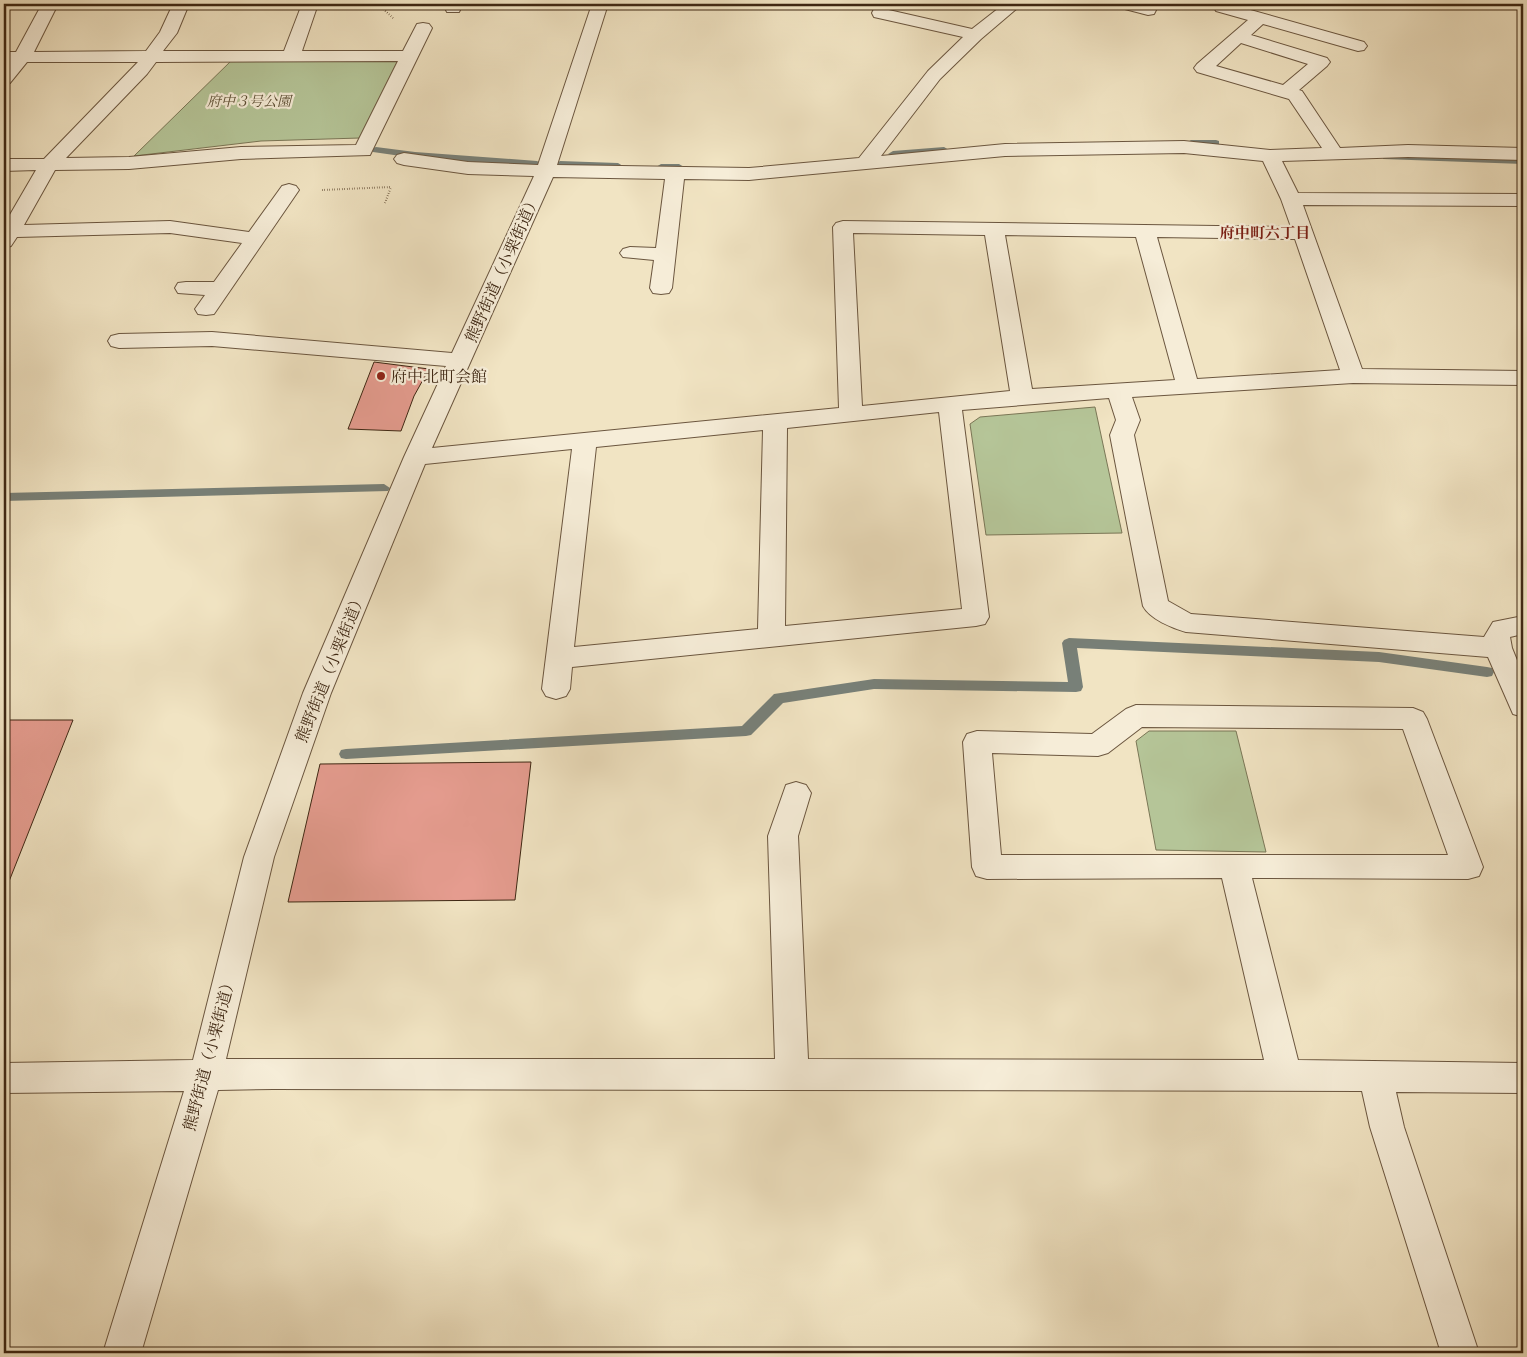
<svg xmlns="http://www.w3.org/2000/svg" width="1527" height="1357" viewBox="0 0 1527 1357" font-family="Cardo,'Noto Serif JP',serif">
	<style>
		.green { fill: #b5c598; stroke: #7a7656 }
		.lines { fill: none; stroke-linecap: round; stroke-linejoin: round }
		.stream { fill: #788078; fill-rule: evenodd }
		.building { fill: #e59c8f; stroke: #3e2713 }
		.minor-casing { stroke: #6b563f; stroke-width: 2 }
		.path { stroke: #3e2713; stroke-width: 2; stroke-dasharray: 0.5 2; stroke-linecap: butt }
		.minor { fill: #f6edd8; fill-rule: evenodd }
		.poi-dot { fill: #8f2418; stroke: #f6edd8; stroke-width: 2 }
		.labels { text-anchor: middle; stroke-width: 4.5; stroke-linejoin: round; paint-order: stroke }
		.far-park-label { font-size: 14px; font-style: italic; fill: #5c4e34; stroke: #f6edd8 }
		.far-neighbourhood-label { font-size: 15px; font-weight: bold; fill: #7a1f14; stroke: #f6edd8 }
		.street-label { font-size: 16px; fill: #3e2713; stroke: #f6edd8 }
		.poi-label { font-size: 16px; fill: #3e2713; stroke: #f6edd8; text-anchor: start }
	</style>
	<rect width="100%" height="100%" fill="#f1e4c3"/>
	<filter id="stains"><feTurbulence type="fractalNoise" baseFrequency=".004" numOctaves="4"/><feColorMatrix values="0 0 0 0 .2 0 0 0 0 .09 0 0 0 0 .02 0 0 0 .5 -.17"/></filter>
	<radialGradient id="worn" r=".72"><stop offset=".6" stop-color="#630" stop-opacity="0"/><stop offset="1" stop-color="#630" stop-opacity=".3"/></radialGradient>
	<path class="green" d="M 233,59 L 402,59 L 360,138 L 261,141 L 134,156 Z
		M 1095,407 L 1122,533 L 986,535 L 970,424 L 980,417 Z
		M 1149,731 L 1236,731 L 1266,852 L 1156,850 L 1136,741 Z"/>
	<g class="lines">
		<path class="stream" d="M 1216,140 L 1219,141 L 1219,145 L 1191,146 L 1186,143 L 1191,140 Z
			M 376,147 L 415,152 L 537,161 L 542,164 L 537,167 L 415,158 L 373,152 L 373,148 Z
			M 944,147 L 949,150 L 947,152 L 893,157 L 888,154 L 893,151 Z
			M 1386,154 L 1523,158 L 1523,164 L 1383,159 L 1383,155 Z
			M 560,161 L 618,163 L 623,166 L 618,169 L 557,166 L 555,164 Z
			M 679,164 L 684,167 L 682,169 L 661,170 L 656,167 L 661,164 Z
			M 384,484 L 390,488 L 388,491 L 4,501 L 4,493 Z
			M 1069,638 L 1379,652 L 1487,667 L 1492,668 L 1494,672 L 1492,676 L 1487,677 L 1379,662 L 1077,648 L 1083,687 L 1081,691 L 1076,692 L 874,689 L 783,703 L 751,735 L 746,736 L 346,759 L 341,758 L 339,754 L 341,750 L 346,749 L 742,726 L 774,694 L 874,679 L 1068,682 L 1062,643 L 1064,640 Z"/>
	</g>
	<path class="building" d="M 374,362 L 429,369 L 414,396 L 401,431 L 348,429 Z
		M 4,720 L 73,720 L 6,889 L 4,889 Z
		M 531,762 L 515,900 L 288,902 L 320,764 Z"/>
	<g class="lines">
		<defs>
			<path id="minor" d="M 42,4 L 58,4 L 34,52 L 146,51 L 160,32 L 173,4 L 189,4 L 177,33 L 163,51 L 284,51 L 302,4 L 318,4 L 302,51 L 403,51 L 417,24 L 423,23 L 429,24 L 432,28 L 370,155 L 241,159 L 129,169 L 55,170 L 24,225 L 170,221 L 249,232 L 282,186 L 289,184 L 296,186 L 299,190 L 214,314 L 206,315 L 198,314 L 195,309 L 205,295 L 178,293 L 175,288 L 178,283 L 186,282 L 214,282 L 242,243 L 170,233 L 17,237 L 11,246 L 4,248 L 4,225 L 36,170 L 4,171 L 4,159 L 44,159 L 138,62 L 27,62 L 10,83 L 4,84 L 4,68 L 8,62 L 4,62 L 4,52 L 16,52 ZM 398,61 L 356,145 L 241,147 L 129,157 L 66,158 L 147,74 L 156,62 Z
				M 447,4 L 463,4 L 459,12 L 447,12 L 445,8 Z
				M 592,4 L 608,4 L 557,165 L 749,168 L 859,158 L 928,71 L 963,37 L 874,17 L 872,13 L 874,9 L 880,8 L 972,29 L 1004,4 L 1022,4 L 981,39 L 940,79 L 881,156 L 1005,144 L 1184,141 L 1270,150 L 1322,148 L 1289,99 L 1197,72 L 1194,68 L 1197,64 L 1248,20 L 1216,11 L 1214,7 L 1216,4 L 1229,4 L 1364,42 L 1367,46 L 1364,50 L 1358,51 L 1263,24 L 1251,35 L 1327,58 L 1330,62 L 1327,66 L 1299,90 L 1302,91 L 1340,148 L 1408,145 L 1523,148 L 1523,160 L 1408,157 L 1282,161 L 1298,193 L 1523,194 L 1523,206 L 1303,205 L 1362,369 L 1523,371 L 1523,385 L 1353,383 L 1132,397 L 1140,420 L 1134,435 L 1168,601 L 1191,614 L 1484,637 L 1493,622 L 1523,616 L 1523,634 L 1510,637 L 1512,648 L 1523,675 L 1523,717 L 1513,714 L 1488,657 L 1186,632 C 1172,628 1150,619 1143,606 L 1110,435 L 1116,420 L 1109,398 L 962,410 L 989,617 L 985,624 L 976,626 L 572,667 L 570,689 L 566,696 L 556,699 L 546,696 L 542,689 L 572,449 L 425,464 L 331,693 L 274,857 L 226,1059 L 775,1059 L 768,836 L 786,785 L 796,782 L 806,785 L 811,793 L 798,836 L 808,1059 L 1264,1060 L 1222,878 L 987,879 L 976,876 L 972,867 L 963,742 L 967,734 L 977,731 L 1092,734 L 1126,709 L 1136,705 L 1413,708 L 1423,712 L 1427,719 L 1483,867 L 1479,876 L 1468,879 L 1252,878 L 1298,1060 L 1523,1063 L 1523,1093 L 1396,1092 L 1404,1127 L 1479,1353 L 1441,1353 L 1370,1127 L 1362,1091 L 273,1089 L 218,1090 L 141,1353 L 103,1353 L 184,1091 L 4,1093 L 4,1063 L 193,1060 L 244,857 L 303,693 L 404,457 L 446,366 L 212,346 L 119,348 L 111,346 L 108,341 L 111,336 L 119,334 L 212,332 L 452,353 L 534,176 L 468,174 L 404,165 L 397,163 L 394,159 L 397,155 L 404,153 L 468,162 L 538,165 ZM 1241,43 L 1308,64 L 1283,85 L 1216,66 ZM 1184,153 L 1263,161 L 1281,199 L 1291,227 L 843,221 L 836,223 L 833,227 L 839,408 L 432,448 L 553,177 L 665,179 L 656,248 L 630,247 L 623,249 L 620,253 L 623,257 L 654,260 L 650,288 L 653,293 L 661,294 L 669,293 L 672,288 L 684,179 L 749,180 L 1005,156 ZM 853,233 L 985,235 L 1010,391 L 862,406 ZM 1005,235 L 1136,237 L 1175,380 L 1032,389 ZM 1157,237 L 1295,239 L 1340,370 L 1197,379 ZM 939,412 L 962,609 L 785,626 L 787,428 ZM 763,430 L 758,629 L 574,647 L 596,447 ZM 1142,727 L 1403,729 L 1448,855 L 1001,855 L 992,753 L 1098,756 L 1108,753 Z
				M 1119,4 C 1130,4 1149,0 1156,10 L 1154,14 L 1148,15 L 1121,8 Z"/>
		</defs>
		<use href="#minor" class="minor-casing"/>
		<path class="path" d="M 378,4 L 393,18
			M 322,190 L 391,187
			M 385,203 L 391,187"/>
		<use href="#minor" class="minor"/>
	</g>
	<circle class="poi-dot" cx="381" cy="376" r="5"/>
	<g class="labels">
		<g class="far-park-label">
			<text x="249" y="106">府中３号公園</text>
		</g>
		<g class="far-neighbourhood-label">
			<text x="1265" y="238">府中町六丁目</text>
		</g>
		<g class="street-label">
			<text transform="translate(502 268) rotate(-66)" y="6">熊野街道（小栗街道）</text>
			<text transform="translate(330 667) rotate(-68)" y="6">熊野街道（小栗街道）</text>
			<text transform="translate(209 1053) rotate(-75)" y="6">熊野街道（小栗街道）</text>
		</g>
		<g class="poi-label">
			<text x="391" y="382">府中北町会館</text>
		</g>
	</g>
	<rect width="1527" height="1357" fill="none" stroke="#f1e4c3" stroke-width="20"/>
	<rect x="5" y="5" width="1517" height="1347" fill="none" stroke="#3e2713" stroke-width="2.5"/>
	<rect x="10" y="10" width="1507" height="1337" fill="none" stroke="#3e2713"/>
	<rect width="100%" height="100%" filter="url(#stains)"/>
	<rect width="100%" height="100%" fill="url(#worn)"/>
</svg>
